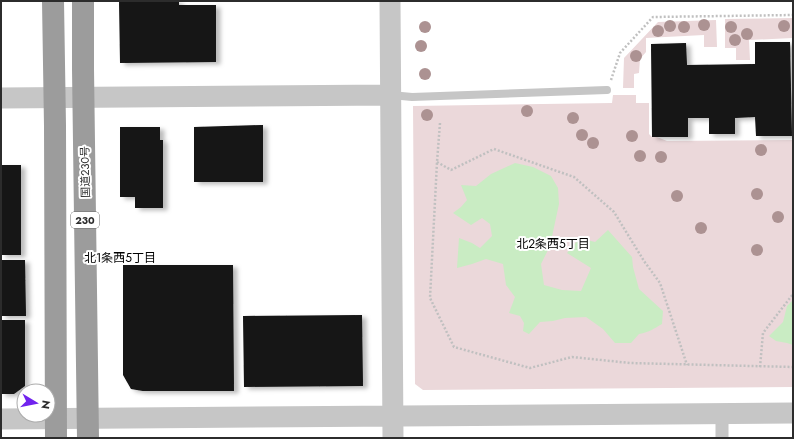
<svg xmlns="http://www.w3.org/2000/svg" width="794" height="439" viewBox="0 0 794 439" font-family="Jost,'Noto Sans JP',sans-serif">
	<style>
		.green { fill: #ebd8da }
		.water { fill: #c9ecc3 }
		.building { fill: #131313; filter: url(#shadow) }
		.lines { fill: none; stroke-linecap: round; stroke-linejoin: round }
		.path { stroke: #c0c0c0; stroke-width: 2.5; stroke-dasharray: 2 2; stroke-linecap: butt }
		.service { stroke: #c6c6c6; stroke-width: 8 }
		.pedestrian { stroke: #c6c6c6; stroke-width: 13 }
		.tertiary { stroke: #c6c6c6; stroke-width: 21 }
		.trunk { stroke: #9c9c9c; stroke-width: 22 }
		.tree { fill: #ac9292 }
		.labels { text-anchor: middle; stroke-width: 4; stroke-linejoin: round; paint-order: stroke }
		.shield { fill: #fff; stroke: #6b6b6b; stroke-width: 1 }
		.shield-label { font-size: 10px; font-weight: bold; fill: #2c2c2c }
		.street-label { font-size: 11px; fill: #2c2c2c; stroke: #fff }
		.neighbourhood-label { font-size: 12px; fill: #000; stroke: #fff }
	</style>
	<defs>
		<filter id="shadow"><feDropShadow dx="4.5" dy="2.5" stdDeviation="2" flood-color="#0004"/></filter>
	</defs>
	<rect width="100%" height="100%" fill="#fff"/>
	<path class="green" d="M 793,18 L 793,38 L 749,40 L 750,60 L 736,60 L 736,48 L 725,48 L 725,19 Z
		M 716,20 L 717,47 L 704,47 L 704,35 L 646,38 L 646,52 L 640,59 L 639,73 L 634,74 L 634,88 L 623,88 L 624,58 L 658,22 Z
		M 613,95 L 636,95 L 636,103 L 649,103 L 649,134 L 652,137 L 657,137 L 667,141 L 793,140 L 793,387 L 423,390 L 415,384 L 413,106 L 612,103 Z"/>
	<path class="water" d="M 515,163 L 533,167 L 551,176 L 558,188 L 559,204 L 550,246 L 541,264 L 544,285 L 562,290 L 581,291 L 591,268 L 567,253 L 580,238 L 595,242 L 608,230 L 632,257 L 633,267 L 639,289 L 663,311 L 662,324 C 653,329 650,332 639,334 L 631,343 L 615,343 L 603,329 L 586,317 L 565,318 L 553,321 L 540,322 L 529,334 L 523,331 L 524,323 L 520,316 L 509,313 L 515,297 L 506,285 L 503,264 L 486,259 L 472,264 L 457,268 L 459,238 L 472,243 L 480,248 L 492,236 L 490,224 L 482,218 L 471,225 L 453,213 L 461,207 L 467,200 L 461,185 L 476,186 L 491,174 Z
		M 793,300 L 793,345 L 787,343 L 776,341 L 769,336 L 783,322 L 787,306 Z"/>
	<path class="building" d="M 119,1 L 179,1 L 179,5 L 216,5 L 216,62 L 120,63 Z
		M 755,42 L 790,42 L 792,136 L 756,136 L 755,117 L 735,118 L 735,134 L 709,134 L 709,118 L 688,118 L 688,137 L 652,137 L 651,44 L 686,43 L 687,65 L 755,64 Z
		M 263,125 L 263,182 L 194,182 L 194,127 Z
		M 120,127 L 160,127 L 160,140 L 163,140 L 163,208 L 135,208 L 135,197 L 120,197 Z
		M 1,165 L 21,165 L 21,255 L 1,255 Z
		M 1,260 L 25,260 L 26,316 L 1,316 Z
		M 123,265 L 233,265 L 234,391 L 143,391 L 131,389 L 123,375 Z
		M 362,315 L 363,386 L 244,387 L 243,316 Z
		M 1,320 L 25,320 L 25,386 L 14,394 L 1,394 Z"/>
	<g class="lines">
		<path class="path" d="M 611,80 L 620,53 L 653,17 L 793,15
			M 440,123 L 437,162 L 430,298 L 454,347 L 530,368 L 572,357 L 630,363 L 793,367
			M 437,162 L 451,170 L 494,149 L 574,177 L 614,212 L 644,261 L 660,283 L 687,365
			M 760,367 L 763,333 L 793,294"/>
		<path class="service" d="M 391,95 L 412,97 L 607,90"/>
		<path class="pedestrian" d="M 722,414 L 722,438"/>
		<path class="tertiary" d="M 390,1 L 393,438
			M 1,98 L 391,95
			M 1,419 L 793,413"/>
		<path class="trunk" d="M 53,1 L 55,126 L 56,438
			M 83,1 L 83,69 L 88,438"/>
	</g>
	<g class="tree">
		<circle cx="704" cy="25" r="6"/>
		<circle cx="670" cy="26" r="6"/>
		<circle cx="784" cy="26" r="6"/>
		<circle cx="425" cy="27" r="6"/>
		<circle cx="684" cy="27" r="6"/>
		<circle cx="731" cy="27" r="6"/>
		<circle cx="658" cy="31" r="6"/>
		<circle cx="747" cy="34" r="6"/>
		<circle cx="735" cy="40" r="6"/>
		<circle cx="421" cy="46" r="6"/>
		<circle cx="636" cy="56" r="6"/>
		<circle cx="425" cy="74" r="6"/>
		<circle cx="527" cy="111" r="6"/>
		<circle cx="427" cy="115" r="6"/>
		<circle cx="573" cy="118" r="6"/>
		<circle cx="582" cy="135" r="6"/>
		<circle cx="632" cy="136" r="6"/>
		<circle cx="593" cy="143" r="6"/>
		<circle cx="761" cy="150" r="6"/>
		<circle cx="640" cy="156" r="6"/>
		<circle cx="661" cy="157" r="6"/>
		<circle cx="757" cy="194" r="6"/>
		<circle cx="677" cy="196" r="6"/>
		<circle cx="778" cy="217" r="6"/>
		<circle cx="701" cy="228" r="6"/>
		<circle cx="757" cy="250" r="6"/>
	</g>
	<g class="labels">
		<rect class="shield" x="71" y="212" width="28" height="16" rx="3"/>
		<g class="shield-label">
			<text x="85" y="224">230</text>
		</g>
		<g class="street-label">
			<text transform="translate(85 172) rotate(-91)" y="4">国道230号</text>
		</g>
		<g class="neighbourhood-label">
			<text x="553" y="248">北2条西5丁目</text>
			<text x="120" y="262">北1条西5丁目</text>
		</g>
	</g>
	<rect width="794" height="439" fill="none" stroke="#2c2c2c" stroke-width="4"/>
	<g transform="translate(36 403) rotate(100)"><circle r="19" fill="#ffffff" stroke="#ababab"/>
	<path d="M0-3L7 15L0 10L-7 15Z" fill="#7123ee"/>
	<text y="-6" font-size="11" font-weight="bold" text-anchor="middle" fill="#2c2c2c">N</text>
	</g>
</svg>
